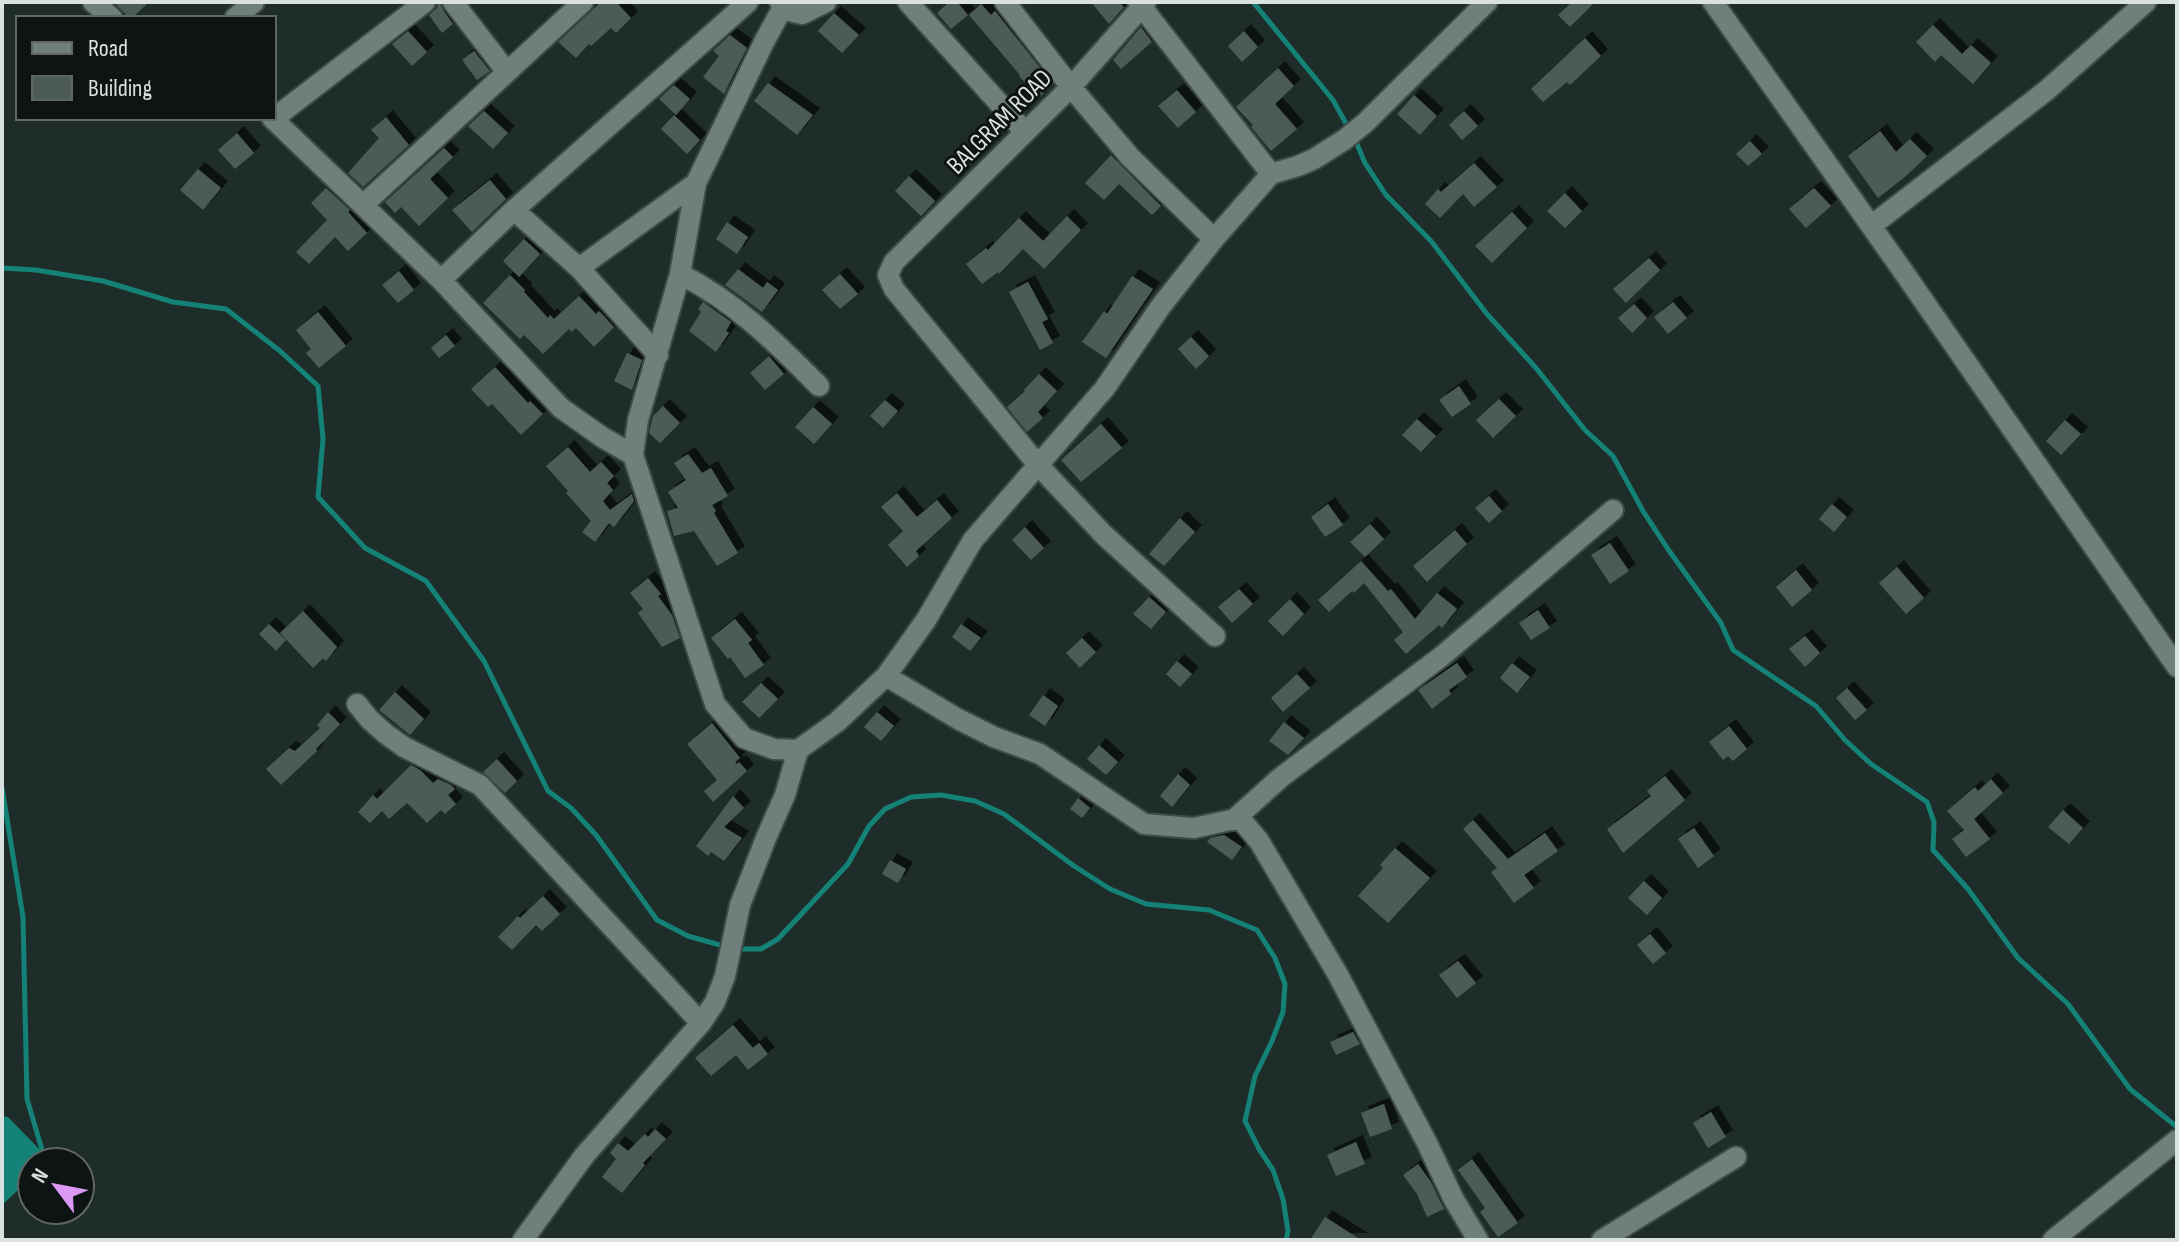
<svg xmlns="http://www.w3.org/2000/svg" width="2179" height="1242" viewBox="0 0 2179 1242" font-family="'Sofia Sans Condensed',sans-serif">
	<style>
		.water { fill: #148276 }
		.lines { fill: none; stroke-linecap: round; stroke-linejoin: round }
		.stream { stroke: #148276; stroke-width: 5 }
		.building { fill: #4c5b58; filter: url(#shadow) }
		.street-casing { stroke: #3e4a48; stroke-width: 24 }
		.street { stroke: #6f7f7c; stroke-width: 20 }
		.labels { text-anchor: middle; stroke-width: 6; stroke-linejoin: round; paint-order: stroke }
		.street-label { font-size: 26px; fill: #d9e2e0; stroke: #0e1413 }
	</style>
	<defs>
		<filter id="shadow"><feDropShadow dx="7" dy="-7" stdDeviation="0" flood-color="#0009"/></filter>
	</defs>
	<rect width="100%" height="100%" fill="#1f2d2a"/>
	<path class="water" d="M 2,1116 L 8,1117 L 43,1153 L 43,1162 L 32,1162 L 32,1177 L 3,1204 Z"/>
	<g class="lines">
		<path class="stream" d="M 1253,2 L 1333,100 L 1349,129
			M 1354,137 L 1365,163 L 1386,195 L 1431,241 L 1487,314 L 1536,368 L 1585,430 L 1613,456 L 1643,511 L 1670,552 L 1721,623 L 1733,650 L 1816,706 L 1845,740 L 1871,764 L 1927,802 L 1934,822 L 1933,850 L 1968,889 L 2018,958 L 2068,1004 L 2130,1089 L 2177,1127
			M 2,268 L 36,270 L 103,281 L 173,302 L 226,309 L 280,351 L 318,386 L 323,439 L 318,497 L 365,548 L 426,581 L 484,661 L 548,791 L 571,808 L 596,835 L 657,920 L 688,936 L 727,947
			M 2,788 L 23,917 L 27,1099 L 43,1153
			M 737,949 L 761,949 L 778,939 L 848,864 L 869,826 L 885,809 L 911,797 L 941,795 L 975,801 L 1004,814 L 1074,866 L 1110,889 L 1146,904 L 1209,910 L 1257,930 L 1275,958 L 1285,984 L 1283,1012 L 1272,1041 L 1255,1076 L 1245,1121 L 1259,1149 L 1273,1170 L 1283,1199 L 1288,1231 L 1286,1240"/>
	</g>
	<path class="building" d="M 114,2 L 149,2 L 132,18 L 129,18 Z
		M 438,2 L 440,2 L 443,10 L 453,24 L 442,33 L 429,15 L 437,8 Z
		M 601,2 L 616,2 L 631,18 L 616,33 L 611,28 L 591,46 L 589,44 L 576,58 L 558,42 Z
		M 949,2 L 957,2 L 968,15 L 951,29 L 937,13 Z
		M 1091,2 L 1119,2 L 1124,7 L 1109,24 Z
		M 1572,2 L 1595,2 L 1570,27 L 1558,15 Z
		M 981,4 L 991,15 L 995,11 L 1053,84 L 1039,98 L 1019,76 L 1020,75 L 969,15 Z
		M 834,13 L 859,35 L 842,53 L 818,31 Z
		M 1933,25 L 1962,54 L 1971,45 L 1991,63 L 1973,84 L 1941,55 L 1935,62 L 1916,42 Z
		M 1141,27 L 1152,42 L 1121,69 L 1113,60 Z
		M 408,31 L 427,52 L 412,66 L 392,44 Z
		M 1244,31 L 1258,47 L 1242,62 L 1228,46 Z
		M 730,35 L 747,48 L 724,94 L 703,77 L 719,56 L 713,51 Z
		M 1585,38 L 1601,56 L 1570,85 L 1567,82 L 1543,102 L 1531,89 Z
		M 474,51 L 490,71 L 477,80 L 462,60 Z
		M 1278,68 L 1294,86 L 1275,104 L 1297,129 L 1271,151 L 1251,127 L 1253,125 L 1236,107 Z
		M 768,83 L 813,115 L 797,135 L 754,101 Z
		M 674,85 L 690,99 L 676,115 L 659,99 Z
		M 1177,90 L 1196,112 L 1178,128 L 1158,106 Z
		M 1414,95 L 1437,116 L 1420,135 L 1397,114 Z
		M 484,111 L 508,133 L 493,149 L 468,126 Z
		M 1464,111 L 1478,126 L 1462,140 L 1449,125 Z
		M 674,115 L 700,140 L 687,154 L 661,129 Z
		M 386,117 L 409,145 L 363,187 L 348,173 L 379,138 L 371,130 Z
		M 1880,131 L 1896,152 L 1910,139 L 1927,156 L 1906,176 L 1878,198 L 1848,156 Z
		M 237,133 L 254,153 L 235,169 L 218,150 Z
		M 1750,141 L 1762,154 L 1748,166 L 1736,154 Z
		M 444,148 L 453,157 L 430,179 L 448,198 L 419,226 L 401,207 L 395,213 L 385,202 Z
		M 1111,155 L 1161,206 L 1152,215 L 1119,184 L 1104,200 L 1085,183 Z
		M 1474,163 L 1497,187 L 1474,207 L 1463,194 L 1440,218 L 1425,204 L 1438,189 L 1441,192 Z
		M 198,169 L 221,188 L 203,210 L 180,190 Z
		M 909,176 L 935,201 L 921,216 L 895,191 Z
		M 490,180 L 506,199 L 472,232 L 452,210 Z
		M 326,188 L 350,210 L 348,212 L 367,233 L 348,251 L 335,237 L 309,264 L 296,252 L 327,220 L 311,203 Z
		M 1814,188 L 1831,206 L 1806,228 L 1789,209 Z
		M 1565,193 L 1582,211 L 1565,228 L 1547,211 Z
		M 1512,212 L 1527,228 L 1492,263 L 1475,246 Z
		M 1067,216 L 1081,230 L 1044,269 L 1023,249 L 999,274 L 998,272 L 982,284 L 966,264 L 986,248 L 988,250 L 1019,218 L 1043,241 Z
		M 727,222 L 748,237 L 737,254 L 716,239 Z
		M 524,239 L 540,254 L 519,277 L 503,261 Z
		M 1649,258 L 1660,270 L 1626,303 L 1613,289 Z
		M 738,269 L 763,288 L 767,282 L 778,290 L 762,312 L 725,285 Z
		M 399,271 L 414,290 L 398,303 L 382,285 Z
		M 840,274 L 858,294 L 840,309 L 822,290 Z
		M 510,275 L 525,290 L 524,292 L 548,318 L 550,315 L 554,319 L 579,296 L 596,314 L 599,311 L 614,327 L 594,347 L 576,328 L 572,332 L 569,329 L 543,354 L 524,335 L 520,339 L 483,303 Z
		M 1132,276 L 1153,289 L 1106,358 L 1082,342 L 1104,311 L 1107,314 Z
		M 1028,282 L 1048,319 L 1042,322 L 1053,343 L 1040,350 L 1009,292 Z
		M 703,302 L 731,322 L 726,331 L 729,333 L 716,352 L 689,331 L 701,312 L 698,309 Z
		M 1673,302 L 1687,318 L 1668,334 L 1654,317 Z
		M 1634,304 L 1647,318 L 1632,333 L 1618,318 Z
		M 318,312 L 346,346 L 319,368 L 306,353 L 311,349 L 296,330 Z
		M 446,335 L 455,346 L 439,358 L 431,348 Z
		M 1191,337 L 1209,356 L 1196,369 L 1178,349 Z
		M 627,353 L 642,360 L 632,390 L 614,381 Z
		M 769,356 L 784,374 L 765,390 L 750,373 Z
		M 495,367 L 528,403 L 530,401 L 543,414 L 521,435 L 492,404 L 488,407 L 471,389 Z
		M 1039,374 L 1057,391 L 1038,412 L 1043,418 L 1027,432 L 1007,407 L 1025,391 L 1024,390 Z
		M 1459,386 L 1471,404 L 1452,417 L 1439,400 Z
		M 1499,399 L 1516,416 L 1493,438 L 1476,420 Z
		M 885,400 L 898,411 L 883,428 L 870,416 Z
		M 663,406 L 680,423 L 660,443 L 649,433 L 653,416 Z
		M 813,407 L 832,424 L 814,444 L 795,427 Z
		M 1417,419 L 1436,436 L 1421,452 L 1402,435 Z
		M 2065,420 L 2081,434 L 2061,455 L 2046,441 Z
		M 1101,424 L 1122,448 L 1081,482 L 1061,460 Z
		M 568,447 L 590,472 L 601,462 L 614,476 L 607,483 L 613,490 L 603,501 L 610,510 L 632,494 L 634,501 L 614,527 L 609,523 L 595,542 L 582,532 L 591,521 L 566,493 L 568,491 L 546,466 Z
		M 688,454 L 702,473 L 711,468 L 728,496 L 712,505 L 716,511 L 714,513 L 738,553 L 717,566 L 694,531 L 674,536 L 667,511 L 678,508 L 668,492 L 686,480 L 674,463 Z
		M 897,493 L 917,517 L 937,500 L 952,518 L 916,551 L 919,556 L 907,567 L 888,545 L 903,531 L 881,507 Z
		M 1489,496 L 1502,511 L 1489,523 L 1475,508 Z
		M 1328,504 L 1343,525 L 1325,537 L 1311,517 Z
		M 1832,504 L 1847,517 L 1834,532 L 1819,519 Z
		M 1180,518 L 1195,532 L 1164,566 L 1149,554 Z
		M 1370,524 L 1384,539 L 1365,557 L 1350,542 Z
		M 1025,527 L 1044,548 L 1031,560 L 1012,540 Z
		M 1455,530 L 1467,544 L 1427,582 L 1413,566 Z
		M 1610,543 L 1629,571 L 1610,584 L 1591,555 Z
		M 1361,561 L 1388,591 L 1391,589 L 1415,619 L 1437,593 L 1457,609 L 1442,628 L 1439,625 L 1406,654 L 1394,640 L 1403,632 L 1364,583 L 1354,593 L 1352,591 L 1329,612 L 1318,600 Z
		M 1897,567 L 1924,598 L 1906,614 L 1879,583 Z
		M 1796,570 L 1812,590 L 1792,607 L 1776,587 Z
		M 648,578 L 661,594 L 658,596 L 672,615 L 680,638 L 662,647 L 638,613 L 643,609 L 630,593 Z
		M 1239,589 L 1253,604 L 1232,623 L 1218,607 Z
		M 1149,597 L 1166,612 L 1151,629 L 1133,614 Z
		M 1290,599 L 1304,614 L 1283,636 L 1268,621 Z
		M 1538,610 L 1550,628 L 1531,640 L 1519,623 Z
		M 303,611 L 337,647 L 326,661 L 323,658 L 313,668 L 280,633 Z
		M 735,619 L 752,640 L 748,643 L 764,665 L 745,678 L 730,657 L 728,659 L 711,638 Z
		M 269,624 L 286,640 L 276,651 L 259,634 Z
		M 961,624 L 981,638 L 970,651 L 952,637 Z
		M 1805,636 L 1820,653 L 1805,667 L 1789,649 Z
		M 1082,638 L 1096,652 L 1080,668 L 1066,653 Z
		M 1177,661 L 1192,674 L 1180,687 L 1166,674 Z
		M 1457,663 L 1467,677 L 1449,690 L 1451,694 L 1432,709 L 1418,690 Z
		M 1512,663 L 1530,677 L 1517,693 L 1500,678 Z
		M 1297,674 L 1310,688 L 1283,712 L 1271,698 Z
		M 761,683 L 778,699 L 759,718 L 742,702 Z
		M 1847,688 L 1867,710 L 1855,720 L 1836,698 Z
		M 395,692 L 424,719 L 410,735 L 379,710 Z
		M 1043,695 L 1058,706 L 1045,726 L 1029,715 Z
		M 328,712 L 340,724 L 316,749 L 317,751 L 281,785 L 266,769 L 289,748 L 295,751 L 320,728 L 317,725 Z
		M 877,712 L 894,726 L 881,741 L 864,727 Z
		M 1284,722 L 1304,738 L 1288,755 L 1269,741 Z
		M 712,723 L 740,758 L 735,762 L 737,764 L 739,762 L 747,771 L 713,802 L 704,791 L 717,780 L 687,744 Z
		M 1729,726 L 1747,749 L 1733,761 L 1728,756 L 1723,760 L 1709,742 Z
		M 1099,745 L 1118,762 L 1106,775 L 1087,759 Z
		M 497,759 L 517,781 L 505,793 L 483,772 Z
		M 411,765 L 420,770 L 433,783 L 438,779 L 451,785 L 455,789 L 448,795 L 456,804 L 445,814 L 441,810 L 427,823 L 407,803 L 389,819 L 382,811 L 370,823 L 358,812 L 373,795 L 377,799 Z
		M 1178,774 L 1190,785 L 1172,807 L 1160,796 Z
		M 1665,776 L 1685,800 L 1623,853 L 1607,829 L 1651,796 L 1647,791 Z
		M 1991,779 L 2003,793 L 1974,819 L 1990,839 L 1966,857 L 1952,839 L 1964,830 L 1947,811 L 1975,787 L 1978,791 Z
		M 733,796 L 744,808 L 724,827 L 742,838 L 724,861 L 711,852 L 708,856 L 696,846 Z
		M 1078,798 L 1090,808 L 1082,818 L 1070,809 Z
		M 2063,810 L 2083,828 L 2069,844 L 2048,827 Z
		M 1473,820 L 1508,859 L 1545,833 L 1558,851 L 1524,875 L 1534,888 L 1514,903 L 1491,872 L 1497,868 L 1463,829 Z
		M 1694,828 L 1714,856 L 1698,868 L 1678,839 Z
		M 1224,835 L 1242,847 L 1232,860 L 1207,842 L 1210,838 Z
		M 1395,848 L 1430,878 L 1388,923 L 1358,896 L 1383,868 L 1380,865 Z
		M 890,860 L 906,869 L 898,883 L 882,874 Z
		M 1644,881 L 1662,898 L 1647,915 L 1628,898 Z
		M 543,896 L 560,914 L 542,931 L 536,925 L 512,950 L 498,937 L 518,916 L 520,918 Z
		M 1650,934 L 1666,953 L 1653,964 L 1637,945 Z
		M 1458,961 L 1476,983 L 1457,998 L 1439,975 Z
		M 733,1025 L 753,1048 L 759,1043 L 768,1054 L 748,1070 L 736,1055 L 711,1076 L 695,1058 Z
		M 1353,1032 L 1360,1044 L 1336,1055 L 1330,1042 Z
		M 1384,1104 L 1392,1129 L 1370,1137 L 1361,1113 Z
		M 1711,1112 L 1726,1137 L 1708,1148 L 1693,1123 Z
		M 655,1129 L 666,1139 L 643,1163 L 645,1165 L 622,1193 L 602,1177 L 616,1159 L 610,1153 L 618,1143 L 628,1151 L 645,1134 L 648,1137 Z
		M 1356,1142 L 1365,1164 L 1336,1176 L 1327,1155 Z
		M 1472,1159 L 1518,1223 L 1498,1237 L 1480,1212 L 1485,1208 L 1458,1170 Z
		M 1418,1164 L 1431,1182 L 1444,1209 L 1427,1217 L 1417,1194 L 1403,1175 Z
		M 1325,1217 L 1361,1240 L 1310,1240 Z"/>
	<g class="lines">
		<defs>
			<path id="street" d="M 93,2 L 112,18
				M 453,2 L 507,72
				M 780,2 L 782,9 L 764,42 L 696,183 L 680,274 L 638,420 L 633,455 L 715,704 L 744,738 L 774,749 L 798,750 L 837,722 L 886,676 L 926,620 L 973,540 L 1105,388 L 1161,306 L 1214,239 L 1130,157 L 1071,87 L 1005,2
				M 908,2 L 1025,132
				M 1138,2 L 1271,174
				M 1146,2 L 1071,87 L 894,262 L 888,275 L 894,289 L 1038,465 L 1104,535 L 1215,636
				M 1713,2 L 1905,274 L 2177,667
				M 782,9 L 802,14 L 826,2
				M 235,18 L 254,2
				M 272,118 L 441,280 L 561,408 L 602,437 L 633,455
				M 273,119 L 425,2
				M 363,205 L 583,2
				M 514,210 L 579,268
				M 1871,226 L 2047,90 L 2146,2
				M 1214,239 L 1271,174 L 1298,166 L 1314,159 L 1344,140 L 1365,123 L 1487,2
				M 680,274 C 737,303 775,342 819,386
				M 441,280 L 514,210 L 748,2
				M 658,355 L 579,268 L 696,183
				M 886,676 L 958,719 L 994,737 L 1040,754 L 1144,824 L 1194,828 L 1240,818
				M 357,704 L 370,720 L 386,734 L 404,747 L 480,785 L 701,1023 L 584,1156 L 523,1240
				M 701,1023 L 715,1002 L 725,976 L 740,905 L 766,838 L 785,795 L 798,750
				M 1478,1240 L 1453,1198 L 1427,1143 L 1337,973 L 1259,841 L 1238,816 L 1280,778 L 1442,656 L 1613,510
				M 1602,1240 L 1736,1157
				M 2053,1240 L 2177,1140"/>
		</defs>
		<use href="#street" class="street-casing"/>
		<use href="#street" class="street"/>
	</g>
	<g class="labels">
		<g class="street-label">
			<text transform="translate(999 121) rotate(-45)" y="9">BALGRAM ROAD</text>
		</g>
	</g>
	<rect width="2179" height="1242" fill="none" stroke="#d9e2e0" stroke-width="8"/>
	<rect x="16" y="16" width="260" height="104" fill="#0e1413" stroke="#5f6665" stroke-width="2"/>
	<rect x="32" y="42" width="40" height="12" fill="#6f7f7c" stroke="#5f6665" stroke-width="2"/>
	<text x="88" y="56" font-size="24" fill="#d9e2e0">Road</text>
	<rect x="32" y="76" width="40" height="24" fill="#4c5b58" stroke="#5f6665" stroke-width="2"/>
	<text x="88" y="96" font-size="24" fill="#d9e2e0">Building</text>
	<g transform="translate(56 1186) rotate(302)"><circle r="38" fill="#0e1413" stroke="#5f6665" stroke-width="2"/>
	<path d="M0-6L14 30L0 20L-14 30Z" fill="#db99f5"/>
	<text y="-12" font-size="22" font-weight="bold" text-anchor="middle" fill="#d9e2e0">N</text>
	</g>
</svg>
